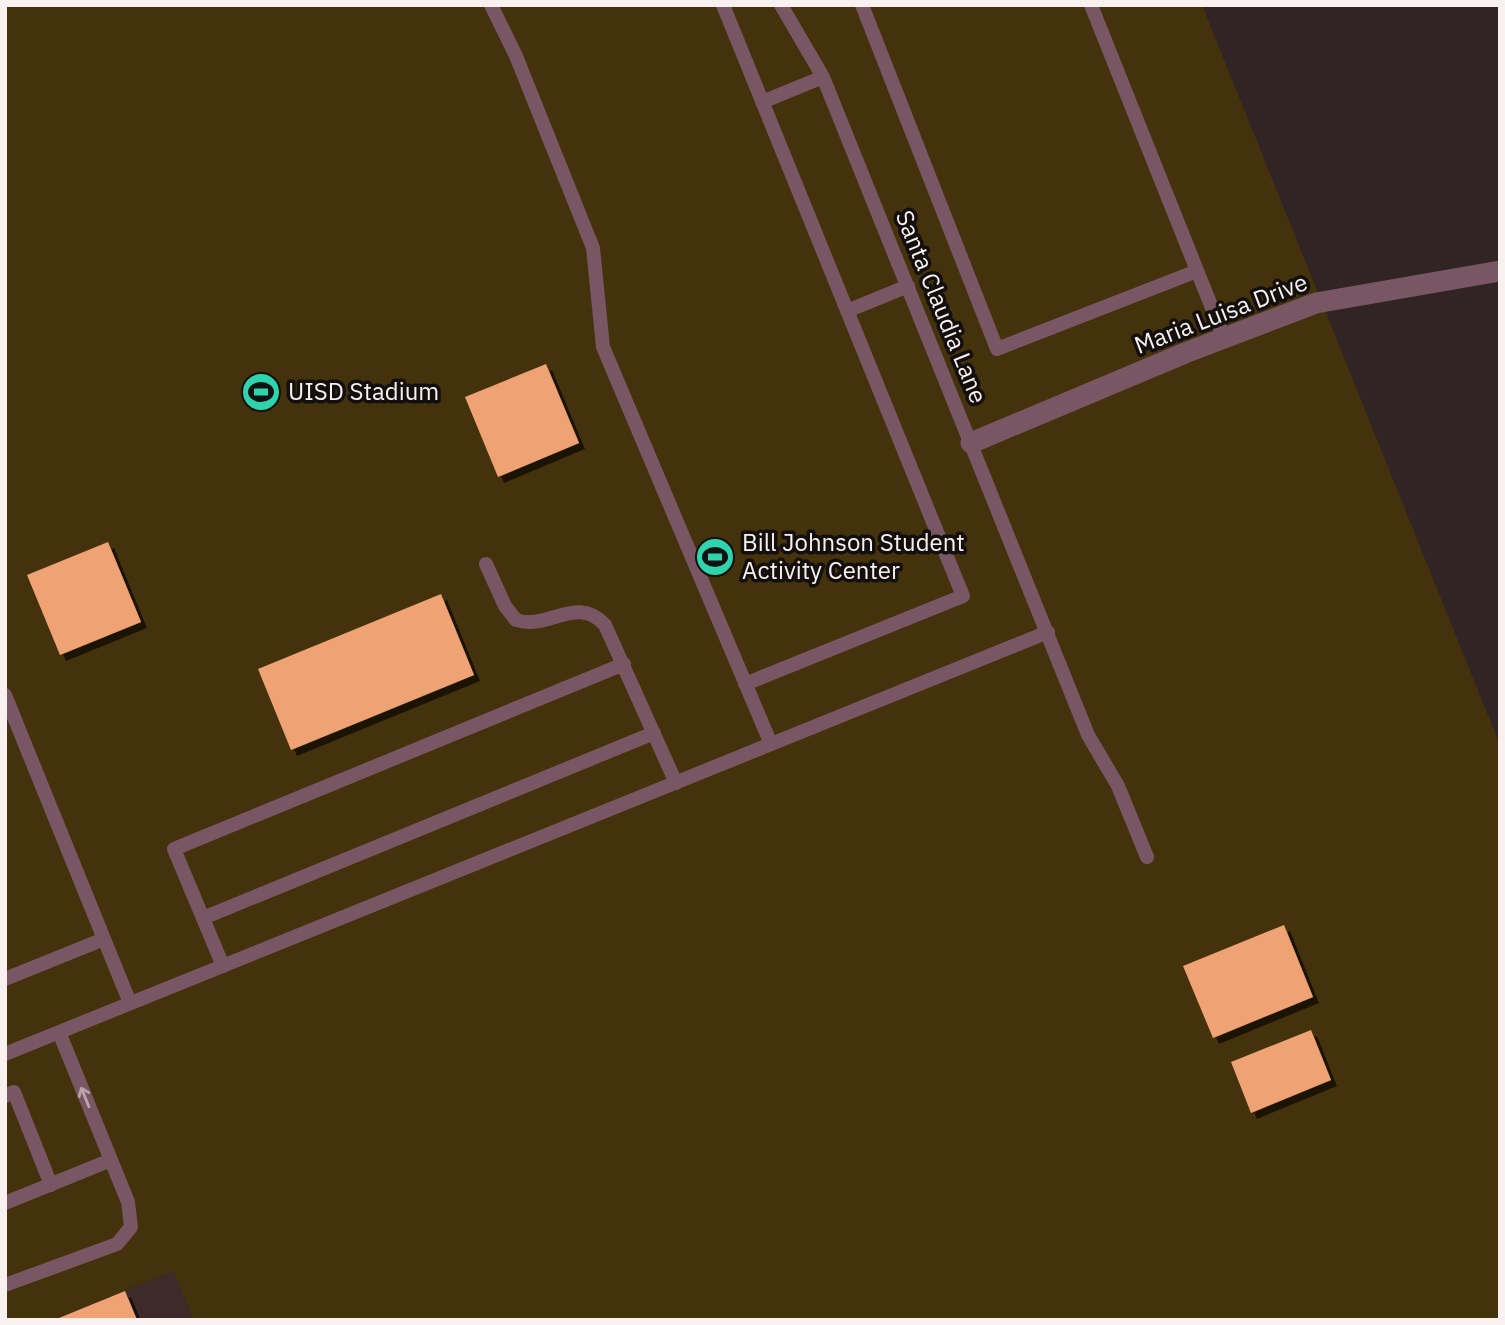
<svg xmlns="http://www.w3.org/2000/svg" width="1505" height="1325" viewBox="0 0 1505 1325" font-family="'IBM Plex Sans',sans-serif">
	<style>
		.built { fill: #3d2b2a }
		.green { fill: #44320c }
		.building { fill: #efa273; filter: url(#shadow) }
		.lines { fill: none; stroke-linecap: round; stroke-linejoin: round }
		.lane { stroke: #795664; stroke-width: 14 }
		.street { stroke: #795664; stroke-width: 21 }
		.oneway { stroke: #b9a4aa }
		.labels { text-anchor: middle; stroke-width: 7; stroke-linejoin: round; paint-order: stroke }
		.street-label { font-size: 24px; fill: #f9f1f0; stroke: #140f0f }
		.poi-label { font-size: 24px; fill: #f9f1f0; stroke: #140f0f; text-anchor: start }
	</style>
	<defs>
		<filter id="shadow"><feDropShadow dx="6" dy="6" stdDeviation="0" flood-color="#0009"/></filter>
	</defs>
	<rect width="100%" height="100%" fill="#302424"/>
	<path class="built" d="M 173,1271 L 194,1320 L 53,1320 Z"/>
	<path class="green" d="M 5,5 L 1202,5 L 1500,745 L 1500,1320 L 194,1320 L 173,1271 L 53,1320 L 5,1320 Z"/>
	<path class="building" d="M 546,364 L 579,443 L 498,477 L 465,397 Z
		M 108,542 L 141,622 L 60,655 L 27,575 Z
		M 441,594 L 474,675 L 291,750 L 258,669 Z
		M 1284,925 L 1313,997 L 1213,1038 L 1183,966 Z
		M 1311,1030 L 1331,1080 L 1251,1113 L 1231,1062 Z
		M 125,1291 L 137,1320 L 54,1320 Z"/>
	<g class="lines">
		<path class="lane" d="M 491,5 L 516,56 L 593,248 L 603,347 L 771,744
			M 723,5 L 963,596 L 745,684
			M 781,5 L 823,77 L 1088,735 L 1118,786 L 1147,857
			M 862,5 L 997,349 L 1197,271
			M 1091,5 L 1224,338
			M 762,102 L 823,77
			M 847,311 L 908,286
			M 486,564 L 505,606 L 516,620 C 548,631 577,594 605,625 L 676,783
			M 5,695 L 130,1003
			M 203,918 L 654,733
			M 223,966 L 174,849 L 624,664
			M 5,979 L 104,939
			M 5,1054 L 1048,632
			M 5,1096 L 14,1092 L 51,1185
			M 5,1203 L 111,1160
			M 5,1285 L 117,1244 L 131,1227 L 128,1202 L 59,1032"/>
		<path class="street" d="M 971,443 L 1185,353 L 1316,303 L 1500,271"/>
	</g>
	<defs><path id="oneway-shaft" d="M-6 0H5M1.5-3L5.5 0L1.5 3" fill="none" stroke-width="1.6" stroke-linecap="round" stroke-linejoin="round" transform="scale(1.75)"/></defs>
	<use class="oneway" href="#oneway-shaft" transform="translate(85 1097) rotate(-112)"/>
	<defs>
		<symbol id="stadium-disc" viewBox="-11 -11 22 22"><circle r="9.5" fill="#2ed4ab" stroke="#140f0f"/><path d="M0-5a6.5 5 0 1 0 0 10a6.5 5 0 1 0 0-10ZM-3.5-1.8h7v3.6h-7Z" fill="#111"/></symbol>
	</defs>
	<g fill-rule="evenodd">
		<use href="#stadium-disc" x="239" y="370" width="44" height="44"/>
		<use href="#stadium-disc" x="693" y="535" width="44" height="44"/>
	</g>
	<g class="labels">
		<g class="street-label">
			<text transform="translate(941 307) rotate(68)" y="8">Santa Claudia Lane</text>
			<text transform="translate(1221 314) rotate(-21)" y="8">Maria Luisa Drive</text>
		</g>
		<g class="poi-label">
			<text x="288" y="400">UISD Stadium</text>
			<text x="742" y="551">Bill Johnson Student<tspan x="742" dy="28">Activity Center</tspan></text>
		</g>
	</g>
	<rect width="1505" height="1325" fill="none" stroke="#f9f1f0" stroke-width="14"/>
</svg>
